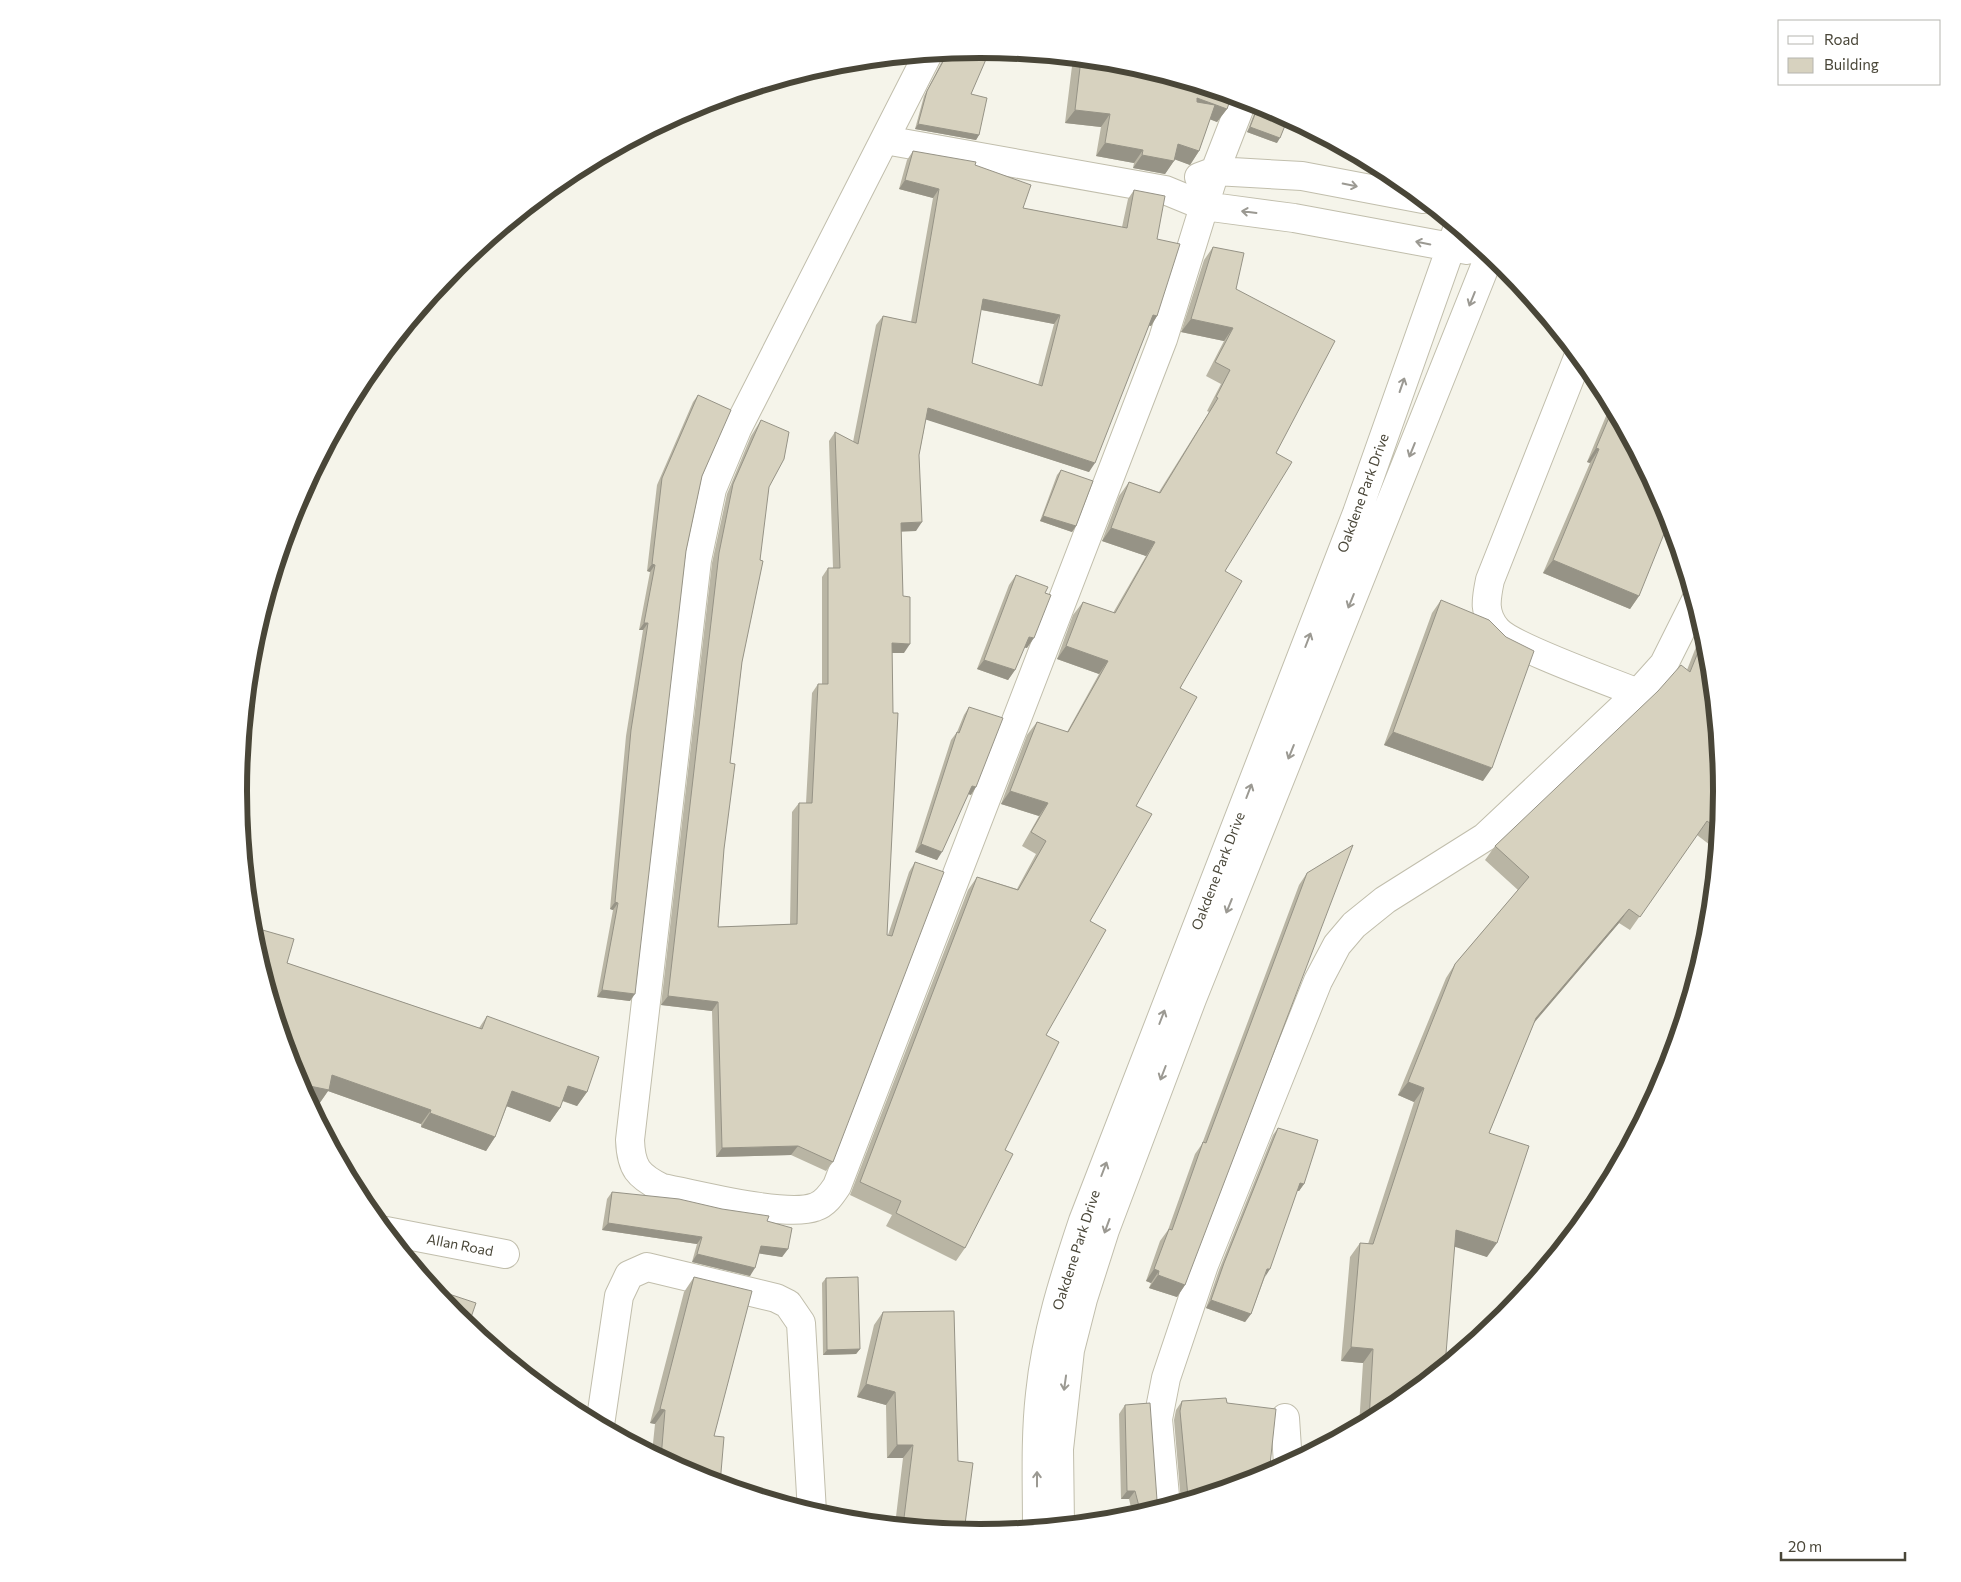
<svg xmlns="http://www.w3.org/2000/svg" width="1961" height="1582" viewBox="0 0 1961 1582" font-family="Commissioner,sans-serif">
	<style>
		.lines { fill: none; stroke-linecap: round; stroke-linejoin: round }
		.minor-casing { stroke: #c1beac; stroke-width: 30 }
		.minor { stroke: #fff; stroke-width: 28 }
		.wall { fill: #b9b5a4; fill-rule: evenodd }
		.shaded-wall { fill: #969386 }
		.building { fill: #d7d2bf; stroke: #969386; fill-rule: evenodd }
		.oneway { stroke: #9b9992 }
		.labels { text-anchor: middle; stroke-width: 4.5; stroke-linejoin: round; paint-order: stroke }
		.street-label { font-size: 14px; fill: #494638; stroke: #fff }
		.rim { fill: none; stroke: #494638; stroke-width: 6 }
	</style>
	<rect width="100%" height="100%" fill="#f5f4ea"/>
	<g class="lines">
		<defs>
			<path id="minor" d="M 928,54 L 737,429 L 712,489 L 697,560 L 630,1140 C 631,1168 638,1176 662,1188 C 696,1194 786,1218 815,1207 C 825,1204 831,1195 837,1186 L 1163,339 L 1215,171 L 1243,99
				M 885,140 L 1165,190 L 1204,206 L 1294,218 L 1467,250
				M 1199,177 L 1215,171 L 1302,176 L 1423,199
				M 1579,355 L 1490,580 C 1486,599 1483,614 1497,630 C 1512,647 1611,682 1638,693
				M 386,1231 L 505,1254
				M 1285,1418 L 1288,1464
				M 600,1425 L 619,1296 L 629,1275 L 647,1267 L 776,1298 L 788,1304 L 801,1323 L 812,1512
				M 1166,1507 L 1158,1419 L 1166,1378 L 1204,1265 L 1318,981 L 1337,945 L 1354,925 L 1385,900 L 1485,837 L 1638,693 L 1664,664 L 1695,602
				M 1060,1525 L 1059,1449 L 1070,1350 L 1083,1299 L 1105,1230 L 1192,999 L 1490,254
				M 1037,1528 C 1037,1484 1035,1438 1040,1394 C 1046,1334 1064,1278 1083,1221 L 1357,513 L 1458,227"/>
		</defs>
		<use href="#minor" class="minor-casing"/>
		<use href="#minor" class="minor"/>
	</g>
	<path class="wall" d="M 981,49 L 971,94 L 979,135 L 976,140 L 915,129 L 924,96 L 942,61 L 943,52 Z
		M 1073,58 L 1126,63 L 1227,109 L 1217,122 L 1210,119 L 1199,151 L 1190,165 L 1175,159 L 1165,174 L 1133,168 L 1134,163 L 1096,156 L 1101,127 L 1065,123 Z
		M 1258,103 L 1265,105 L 1277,143 L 1247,132 Z
		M 913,151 L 975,165 L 1023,208 L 1122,227 L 1128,199 L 1134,190 L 1157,239 L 1157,316 L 1151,326 L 1149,325 L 1089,472 L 926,419 L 919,455 L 916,531 L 901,531 L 904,653 L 892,653 L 887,935 L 888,935 L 909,872 L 915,862 L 833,1162 L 826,1171 L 791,1155 L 716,1157 L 712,1011 L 661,1005 L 712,563 L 727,494 L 751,436 L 761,420 L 769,487 L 742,662 L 730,763 L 718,927 L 790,924 L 792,812 L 799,803 L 806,803 L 812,693 L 818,684 L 822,684 L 822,577 L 828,568 L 833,568 L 829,441 L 835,432 L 853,442 L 876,325 L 883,316 L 911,322 L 933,198 L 899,189 L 907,160 ZM 981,310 L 1054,324 L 1038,385 L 972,363 Z
		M 1213,247 L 1236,289 L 1276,453 L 1225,571 L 1136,806 L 1090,921 L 1046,1035 L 1005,1150 L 965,1248 L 956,1261 L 886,1226 L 892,1215 L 850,1195 L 968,890 L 977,877 L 1017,889 L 1036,854 L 1022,846 L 1039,816 L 1001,804 L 1027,735 L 1037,722 L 1067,732 L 1099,674 L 1057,659 L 1073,615 L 1083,602 L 1113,613 L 1146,556 L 1102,541 L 1119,496 L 1129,482 L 1159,492 L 1209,412 L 1207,411 L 1221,384 L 1206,376 L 1224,341 L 1181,332 L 1204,260 Z
		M 698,395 L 702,476 L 686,551 L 630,1001 L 597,997 L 613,910 L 610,909 L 626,736 L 643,630 L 639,630 L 650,572 L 647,571 L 657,485 L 693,402 Z
		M 1611,404 L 1666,507 L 1639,596 L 1630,609 L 1543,573 L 1590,463 L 1587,462 Z
		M 1061,470 L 1076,526 L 1072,532 L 1040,521 L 1057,475 Z
		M 1016,575 L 1027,648 L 1024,647 L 1015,670 L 1008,680 L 977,669 L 1009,585 Z
		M 1441,600 L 1483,781 L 1384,745 L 1432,613 Z
		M 1703,629 L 1709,646 L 1723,791 L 1719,834 L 1710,845 L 1697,835 L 1630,930 L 1619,923 L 1534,1023 L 1489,1133 L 1487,1257 L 1455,1246 L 1393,1408 L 1359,1426 L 1363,1363 L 1341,1361 L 1350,1257 L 1360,1243 L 1368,1244 L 1414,1102 L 1398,1095 L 1446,978 L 1455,964 L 1518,890 L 1485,860 L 1495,846 L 1687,670 Z
		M 969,707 L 971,795 L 968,794 L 937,860 L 915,852 L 951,740 L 957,732 L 964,715 Z
		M 1307,873 L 1185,1285 L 1177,1297 L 1149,1288 L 1151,1283 L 1146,1281 L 1160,1241 L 1168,1230 L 1195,1154 L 1202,1144 L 1299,885 Z
		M 287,963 L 479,1028 L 487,1016 L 587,1092 L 577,1106 L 562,1101 L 560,1108 L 550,1122 L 507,1106 L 495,1137 L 486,1151 L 421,1127 L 421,1124 L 328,1091 L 319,1104 Z
		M 1278,1128 L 1304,1184 L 1299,1191 L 1297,1191 L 1251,1314 L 1245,1322 L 1206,1308 L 1219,1270 L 1273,1135 Z
		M 612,1192 L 767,1221 L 788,1249 L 782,1257 L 759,1253 L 750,1276 L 692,1262 L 697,1244 L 602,1230 L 607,1199 Z
		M 694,1277 L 714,1436 L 696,1477 L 652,1453 L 655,1424 L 650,1423 L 684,1292 Z
		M 826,1278 L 860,1349 L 856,1354 L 823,1355 L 822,1283 Z
		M 883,1312 L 958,1461 L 964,1532 L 895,1525 L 903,1458 L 887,1458 L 886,1405 L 857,1397 L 874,1325 Z
		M 1182,1401 L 1227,1403 L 1264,1477 L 1181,1502 L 1174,1420 L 1176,1410 Z
		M 1125,1405 L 1157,1500 L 1160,1508 L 1133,1516 L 1129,1499 L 1121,1499 L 1119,1414 Z"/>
	<path class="shaded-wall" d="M 1197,98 L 1227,109 L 1217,122 L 1188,111 Z
		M 1075,110 L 1110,114 L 1101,127 L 1065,123 Z
		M 918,124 L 979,135 L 976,140 L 915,129 Z
		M 1250,127 L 1280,138 L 1277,143 L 1247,132 Z
		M 1105,143 L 1143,150 L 1134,163 L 1096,156 Z
		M 1178,144 L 1199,151 L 1190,165 L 1168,157 Z
		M 1142,155 L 1174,161 L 1165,174 L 1133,168 Z
		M 905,180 L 939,189 L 933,198 L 899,189 Z
		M 983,299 L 1060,315 L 1054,324 L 977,309 Z
		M 1153,315 L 1157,316 L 1151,326 L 1146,325 Z
		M 1191,319 L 1233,328 L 1224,341 L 1181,332 Z
		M 928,408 L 1095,463 L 1089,472 L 921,418 Z
		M 1596,448 L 1599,449 L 1590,463 L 1587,462 Z
		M 1043,516 L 1076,526 L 1072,532 L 1040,521 Z
		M 922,522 L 916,531 L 895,532 L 901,523 Z
		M 1111,528 L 1155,542 L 1146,556 L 1102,541 Z
		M 1553,560 L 1639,596 L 1630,609 L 1543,573 Z
		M 652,564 L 655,565 L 650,572 L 647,571 Z
		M 644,623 L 648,623 L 643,630 L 639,630 Z
		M 1029,637 L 1034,638 L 1027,648 L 1022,647 Z
		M 892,643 L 910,644 L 904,653 L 885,653 Z
		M 1066,646 L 1108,661 L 1099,674 L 1057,659 Z
		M 984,660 L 1015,670 L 1008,680 L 977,669 Z
		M 1393,732 L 1492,768 L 1483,781 L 1384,745 Z
		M 972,786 L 976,787 L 971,795 L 966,793 Z
		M 1010,791 L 1048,803 L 1039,816 L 1001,804 Z
		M 921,844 L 942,852 L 937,860 L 915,852 Z
		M 615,902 L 618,903 L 613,910 L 610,909 Z
		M 1629,909 L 1619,923 L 1526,1032 L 1536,1018 Z
		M 602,990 L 635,994 L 630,1001 L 597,997 Z
		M 668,996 L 718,1002 L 712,1011 L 661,1005 Z
		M 332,1075 L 431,1110 L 421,1124 L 328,1091 L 319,1104 L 309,1102 L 300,1084 Z
		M 1408,1082 L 1424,1088 L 1414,1102 L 1398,1095 Z
		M 568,1086 L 587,1092 L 577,1106 L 558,1099 Z
		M 512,1091 L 560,1108 L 550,1122 L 503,1105 Z
		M 430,1113 L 495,1137 L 486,1151 L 421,1127 Z
		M 798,1146 L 791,1155 L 716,1157 L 722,1148 Z
		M 1300,1183 L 1304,1184 L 1299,1191 L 1295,1190 Z
		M 608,1223 L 702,1237 L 697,1244 L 602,1230 Z
		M 1456,1230 L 1497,1243 L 1487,1257 L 1446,1244 Z
		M 761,1246 L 788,1249 L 782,1257 L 756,1253 Z
		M 697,1254 L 755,1268 L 750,1276 L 692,1262 Z
		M 1154,1269 L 1159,1271 L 1151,1283 L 1146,1281 Z
		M 1267,1269 L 1270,1269 L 1265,1277 Z
		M 1158,1275 L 1185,1285 L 1177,1297 L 1149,1288 Z
		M 1211,1300 L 1251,1314 L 1245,1322 L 1206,1308 Z
		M 1351,1347 L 1373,1349 L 1363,1363 L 1341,1361 Z
		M 860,1349 L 856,1354 L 823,1355 L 827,1350 Z
		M 866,1384 L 895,1392 L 886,1405 L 857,1397 Z
		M 660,1409 L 665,1410 L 655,1424 L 650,1423 Z
		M 897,1445 L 913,1445 L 903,1458 L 887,1458 Z
		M 1127,1491 L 1135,1491 L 1129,1499 L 1121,1499 Z"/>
	<path class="building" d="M 981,49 L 990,50 L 971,94 L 987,98 L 979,135 L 918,124 L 927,91 L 946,56 L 946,52 Z
		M 1081,59 L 1126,63 L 1232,95 L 1227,109 L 1197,98 L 1197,102 L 1215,105 L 1199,151 L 1178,144 L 1174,161 L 1142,155 L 1143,150 L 1105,143 L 1110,114 L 1075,110 Z
		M 1259,104 L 1265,105 L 1288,118 L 1280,138 L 1250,127 Z
		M 913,151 L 976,162 L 975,165 L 1031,185 L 1023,208 L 1127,228 L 1134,190 L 1165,196 L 1157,239 L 1180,244 L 1157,316 L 1153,315 L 1095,463 L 928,408 L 919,455 L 922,522 L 901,523 L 903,596 L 910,597 L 910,644 L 892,643 L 893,713 L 898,713 L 887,935 L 892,936 L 915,862 L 944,872 L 833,1162 L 798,1146 L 722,1148 L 718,1002 L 668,996 L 719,553 L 733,484 L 761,420 L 789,432 L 784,459 L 769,487 L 760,560 L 763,561 L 742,662 L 730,763 L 735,764 L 724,849 L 718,927 L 797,924 L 799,803 L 812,803 L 818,684 L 828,684 L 828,568 L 840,568 L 835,432 L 858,444 L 883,316 L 916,323 L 939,189 L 905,180 ZM 983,299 L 1060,315 L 1042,386 L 972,363 Z
		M 1213,247 L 1244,253 L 1236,289 L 1335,341 L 1276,453 L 1292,462 L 1225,571 L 1242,581 L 1180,688 L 1197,697 L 1136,806 L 1152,814 L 1090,921 L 1106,930 L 1046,1035 L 1059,1042 L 1005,1150 L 1013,1154 L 965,1248 L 896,1213 L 901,1201 L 860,1182 L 977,877 L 1018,890 L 1046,841 L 1031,832 L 1048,803 L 1010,791 L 1037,722 L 1068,732 L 1108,661 L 1066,646 L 1083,602 L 1115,613 L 1155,542 L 1111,528 L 1129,482 L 1160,493 L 1218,398 L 1216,397 L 1230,370 L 1215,362 L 1233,328 L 1191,319 Z
		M 698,395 L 731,410 L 702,476 L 686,551 L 635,994 L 602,990 L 618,903 L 615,902 L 631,730 L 648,623 L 644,623 L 655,565 L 652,564 L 662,478 Z
		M 1613,408 L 1666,507 L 1670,519 L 1639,596 L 1553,560 L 1599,449 L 1596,448 Z
		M 1061,470 L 1093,481 L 1076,526 L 1043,516 Z
		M 1016,575 L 1048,587 L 1045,593 L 1051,595 L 1034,638 L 1029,637 L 1015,670 L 984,660 Z
		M 1441,600 L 1489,620 L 1506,637 L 1534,651 L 1492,768 L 1393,732 Z
		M 1705,635 L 1709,646 L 1723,791 L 1719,830 L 1707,821 L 1640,917 L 1629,909 L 1536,1018 L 1489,1133 L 1529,1146 L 1497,1243 L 1456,1230 L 1445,1366 L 1393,1408 L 1369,1421 L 1373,1349 L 1351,1347 L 1360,1243 L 1373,1244 L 1424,1088 L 1408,1082 L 1455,964 L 1529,877 L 1495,846 L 1658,691 L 1681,665 L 1690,672 Z
		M 969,707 L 1003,718 L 976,787 L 972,786 L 942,852 L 921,844 L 957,732 L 959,733 Z
		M 1353,845 L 1185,1285 L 1158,1275 L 1159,1271 L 1154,1269 L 1169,1229 L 1172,1230 L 1203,1142 L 1206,1143 L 1307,873 Z
		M 252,927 L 294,939 L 287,963 L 482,1029 L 487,1016 L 599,1057 L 587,1092 L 568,1086 L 560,1108 L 512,1091 L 495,1137 L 430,1113 L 431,1110 L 332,1075 L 329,1090 L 300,1084 L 295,1075 L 252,936 Z
		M 1278,1128 L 1318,1140 L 1304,1184 L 1300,1183 L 1270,1269 L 1267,1269 L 1251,1314 L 1211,1300 L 1224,1263 Z
		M 612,1192 L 679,1199 L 722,1209 L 769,1216 L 767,1221 L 792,1228 L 788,1249 L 761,1246 L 755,1268 L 697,1254 L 702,1237 L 608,1223 Z
		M 694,1277 L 752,1291 L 714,1436 L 724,1437 L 720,1484 L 696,1477 L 661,1458 L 665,1410 L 660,1409 Z
		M 858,1277 L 860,1349 L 827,1350 L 826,1278 Z
		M 440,1291 L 476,1303 L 468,1326 L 455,1316 L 438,1295 Z
		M 954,1311 L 958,1461 L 973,1463 L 964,1532 L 903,1526 L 913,1445 L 897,1445 L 895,1392 L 866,1384 L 883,1312 Z
		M 1226,1398 L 1227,1403 L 1276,1409 L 1269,1474 L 1264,1477 L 1187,1500 L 1188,1497 L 1180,1411 L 1182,1401 Z
		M 1150,1403 L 1157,1500 L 1160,1508 L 1141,1514 L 1135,1491 L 1127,1491 L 1125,1405 Z"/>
	<defs><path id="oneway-shaft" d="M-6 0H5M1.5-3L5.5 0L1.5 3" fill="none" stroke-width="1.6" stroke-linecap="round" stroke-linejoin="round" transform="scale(1.25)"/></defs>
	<g class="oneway">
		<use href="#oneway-shaft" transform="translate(1350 185) rotate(11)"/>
		<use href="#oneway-shaft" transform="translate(1249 212) rotate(-173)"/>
		<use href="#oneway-shaft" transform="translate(1423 243) rotate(-169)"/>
		<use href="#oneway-shaft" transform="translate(1472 299) rotate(112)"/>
		<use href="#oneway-shaft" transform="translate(1402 385) rotate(-71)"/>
		<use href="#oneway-shaft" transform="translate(1412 450) rotate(112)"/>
		<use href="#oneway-shaft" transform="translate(1351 601) rotate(112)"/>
		<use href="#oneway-shaft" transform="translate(1308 640) rotate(-69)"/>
		<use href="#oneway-shaft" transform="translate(1291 752) rotate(112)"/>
		<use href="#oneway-shaft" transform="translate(1249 791) rotate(-69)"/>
		<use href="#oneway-shaft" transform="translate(1229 906) rotate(112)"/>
		<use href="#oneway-shaft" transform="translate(1162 1017) rotate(-69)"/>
		<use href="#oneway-shaft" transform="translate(1163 1073) rotate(111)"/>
		<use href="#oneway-shaft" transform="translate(1104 1169) rotate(-69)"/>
		<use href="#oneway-shaft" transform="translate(1107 1226) rotate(110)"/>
		<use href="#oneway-shaft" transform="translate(1065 1383) rotate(98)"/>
		<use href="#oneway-shaft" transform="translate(1037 1479) rotate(-90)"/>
	</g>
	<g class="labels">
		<g class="street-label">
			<text transform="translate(1363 493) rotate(-70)" y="5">Oakdene Park Drive</text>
			<text transform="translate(1218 871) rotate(-69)" y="5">Oakdene Park Drive</text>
			<text transform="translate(460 1245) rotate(11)" y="5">Allan Road</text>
			<text transform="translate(1076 1250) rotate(-72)" y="5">Oakdene Park Drive</text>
		</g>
	</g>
	<path d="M0 0H1961V1582H0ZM247 791a733 733 0 1 1 1466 0a733 733 0 1 1-1466 0Z" fill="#fff" fill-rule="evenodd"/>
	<path class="rim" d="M247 791a733 733 0 1 1 1466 0a733 733 0 1 1-1466 0Z"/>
	<rect x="1778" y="20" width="162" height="65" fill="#ffffff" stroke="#b6b5af"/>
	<rect x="1788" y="36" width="25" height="8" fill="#ffffff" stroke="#b6b5af"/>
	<text x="1824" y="45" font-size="15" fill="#494638">Road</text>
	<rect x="1788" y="58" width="25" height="15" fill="#d7d2bf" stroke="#b6b5af"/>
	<text x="1824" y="70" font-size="15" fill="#494638">Building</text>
	<path d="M1781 1552v8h124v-8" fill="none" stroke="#494638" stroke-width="2.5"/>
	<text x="1788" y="1552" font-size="15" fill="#494638" stroke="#ffffff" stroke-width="4" paint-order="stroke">20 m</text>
</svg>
